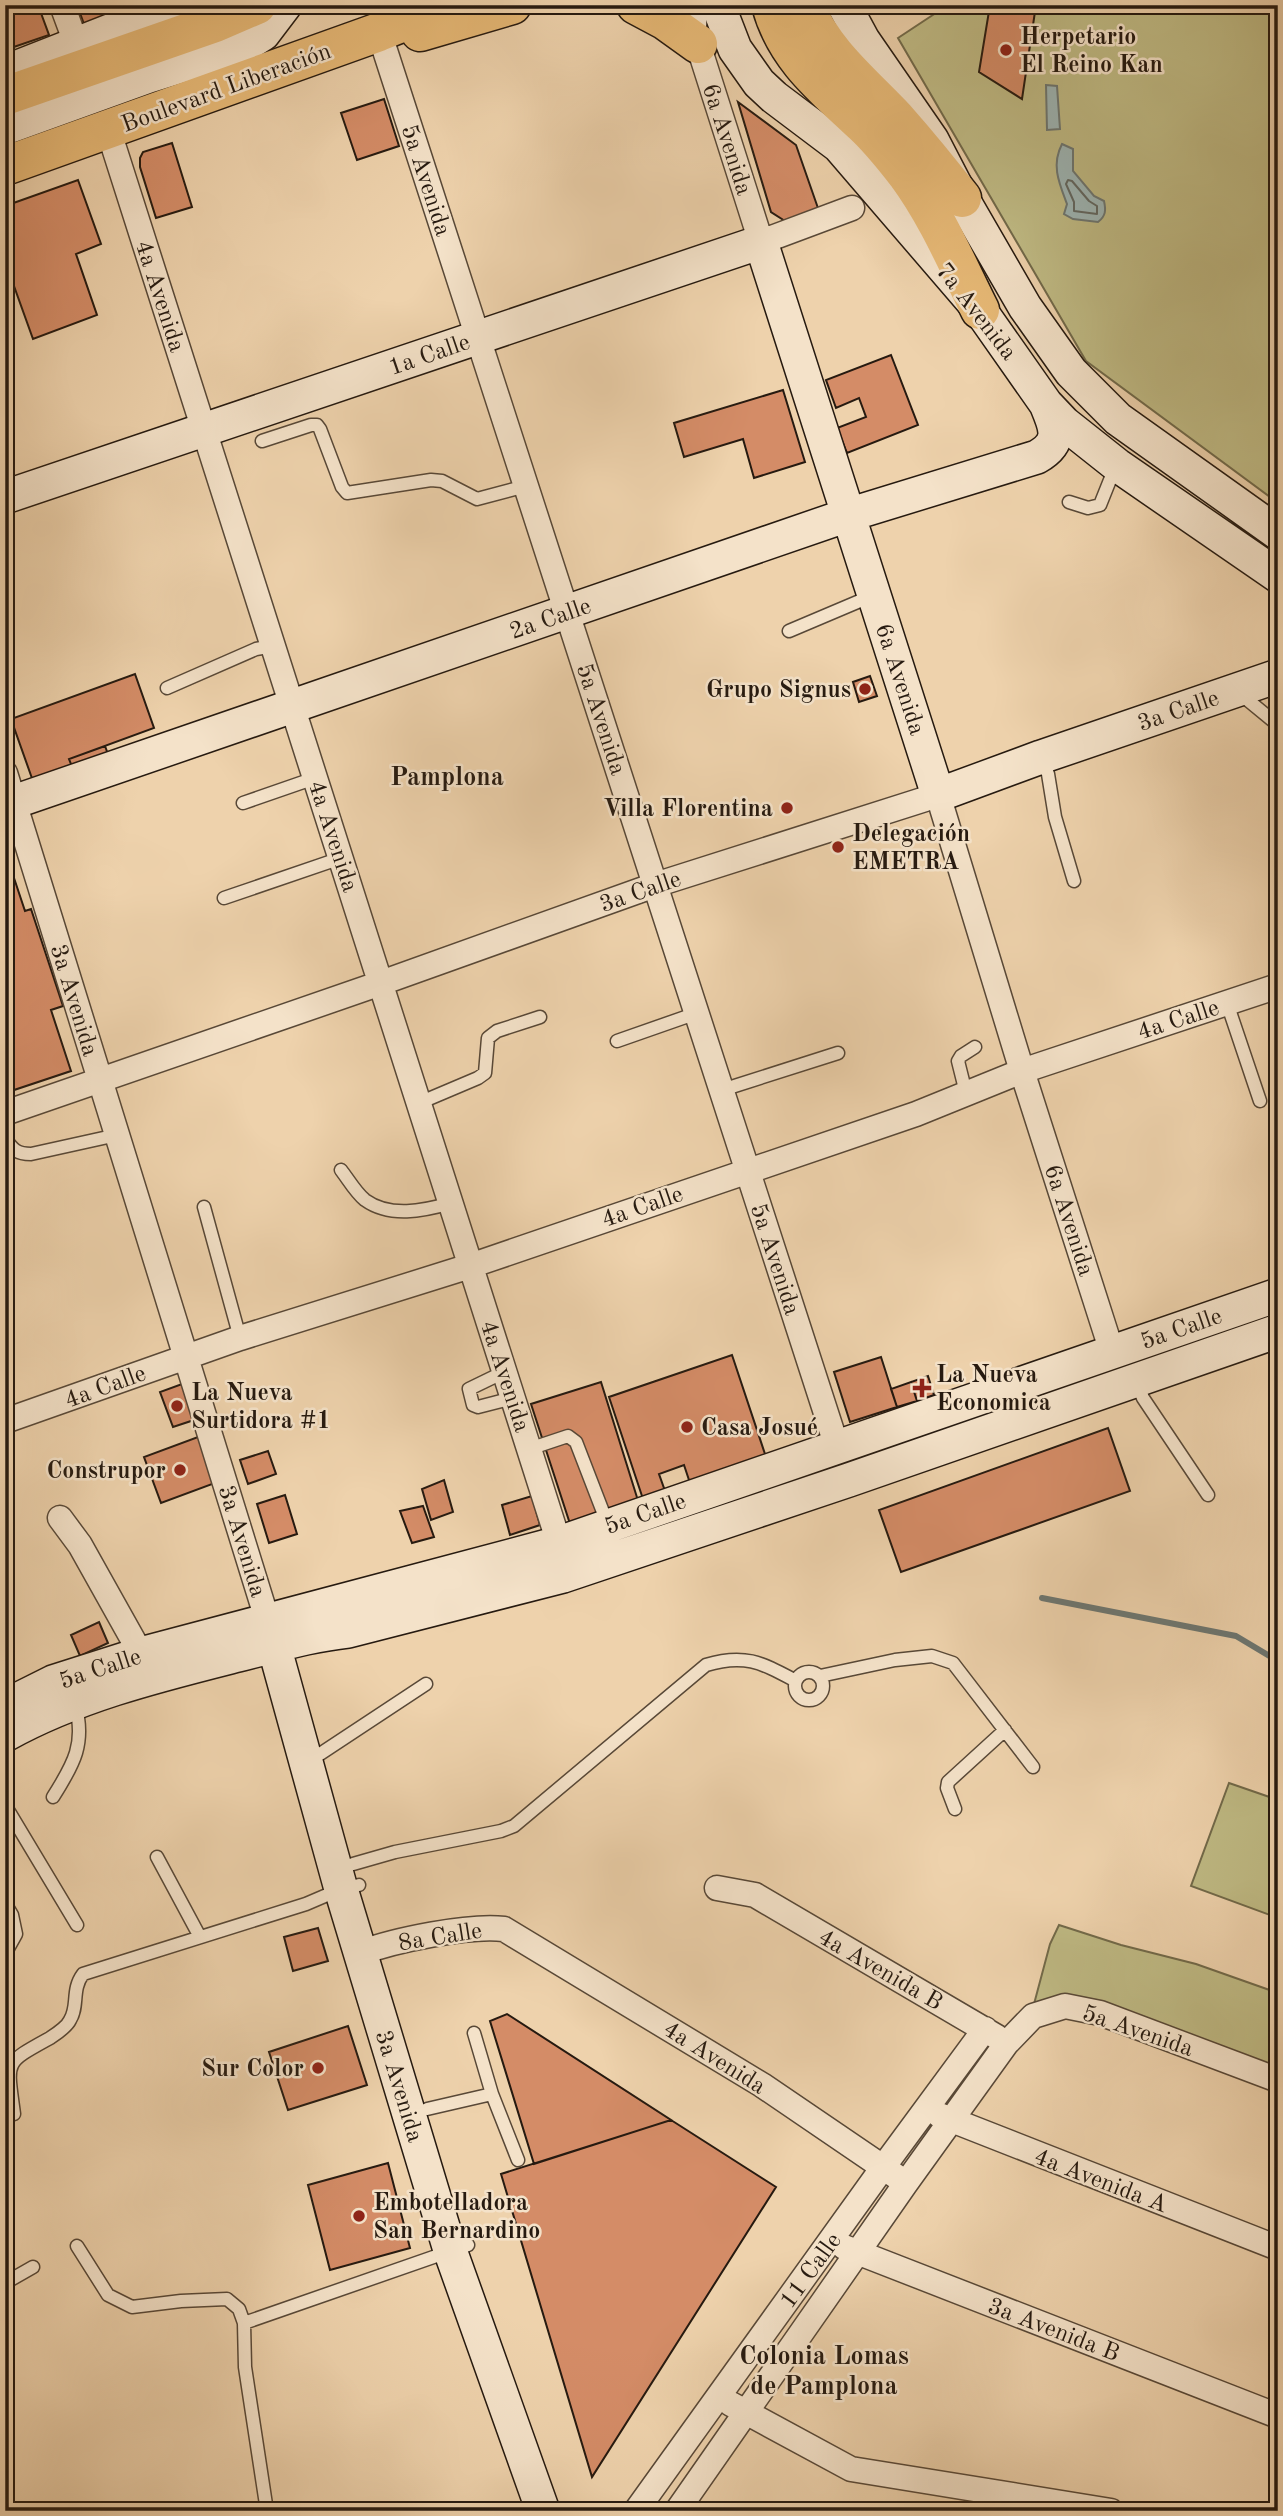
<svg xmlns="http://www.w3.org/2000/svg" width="1283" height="2516" viewBox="0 0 1283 2516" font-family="'Old Standard TT',serif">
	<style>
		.green { fill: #bfba84; stroke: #726a4a; stroke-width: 2 }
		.water { fill: #9db5b4; stroke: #6d7772; stroke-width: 2 }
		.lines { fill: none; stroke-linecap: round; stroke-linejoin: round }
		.shore { stroke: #626862; stroke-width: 2 }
		.stream { stroke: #6d7772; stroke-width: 6 }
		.building { fill: #d48c67; stroke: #261a10; stroke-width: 2 }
		.lane-casing { stroke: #584837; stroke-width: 15 }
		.street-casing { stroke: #584837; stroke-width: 27 }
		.secondary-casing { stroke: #261a10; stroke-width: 36 }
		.highway-casing { stroke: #261a10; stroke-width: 41 }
		.lane { stroke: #f4e2c9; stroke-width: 12 }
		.street { stroke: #f4e2c9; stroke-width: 24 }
		.secondary { stroke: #f4e2c9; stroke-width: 33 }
		.highway { stroke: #e7b976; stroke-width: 38 }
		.poi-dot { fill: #8f2418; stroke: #f4e2c9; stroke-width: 2.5 }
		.labels { text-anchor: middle; stroke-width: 5; stroke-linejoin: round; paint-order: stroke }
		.poi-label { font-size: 24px; font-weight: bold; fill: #261a10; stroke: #f4e2c9; text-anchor: start }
		.street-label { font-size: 24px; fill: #261a10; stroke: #f4e2c9 }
		.neighbourhood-label { font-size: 26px; font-weight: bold; fill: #261a10; stroke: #f4e2c9 }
	</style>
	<rect width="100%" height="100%" fill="#eed2ac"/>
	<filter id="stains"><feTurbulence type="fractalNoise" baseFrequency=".00286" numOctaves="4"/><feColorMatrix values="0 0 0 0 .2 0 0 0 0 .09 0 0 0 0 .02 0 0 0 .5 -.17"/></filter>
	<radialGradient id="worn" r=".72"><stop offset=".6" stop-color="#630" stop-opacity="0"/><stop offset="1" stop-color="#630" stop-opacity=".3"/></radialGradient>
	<path class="green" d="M 948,5 L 1278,5 L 1278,503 L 1086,361 L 898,38 Z
		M 1229,1783 L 1278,1800 L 1278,1918 L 1191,1886 Z
		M 1059,1925 L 1121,1945 L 1196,1964 L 1278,1993 L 1278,2073 L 1034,2004 L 1050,1944 Z"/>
	<path class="water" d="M 1046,85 L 1057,86 L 1060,129 L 1047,130 Z
		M 1062,144 L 1073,149 L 1073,171 L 1094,196 L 1104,201 C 1106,210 1106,216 1098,222 L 1073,219 L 1064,214 L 1067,204 C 1059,183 1051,165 1062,144 Z"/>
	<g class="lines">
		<path class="shore" d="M 1068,180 L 1072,181 L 1089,201 L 1097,206 L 1097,214 L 1074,211 L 1074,202 L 1066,184 Z"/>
		<path class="stream" d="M 1042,1598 L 1236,1636 L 1278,1661"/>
	</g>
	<path class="building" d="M 5,5 L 38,5 L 49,35 L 5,50 Z
		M 77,5 L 131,5 L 84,24 Z
		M 990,5 L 1036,5 L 1022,99 L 979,72 Z
		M 384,99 L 399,146 L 357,160 L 341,113 Z
		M 738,102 L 796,145 L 819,211 L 785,221 L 771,212 Z
		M 172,143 L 192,207 L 156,218 L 140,167 L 140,158 L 143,152 Z
		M 78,180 L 101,244 L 76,254 L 97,315 L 33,339 L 5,261 L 5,206 Z
		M 891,355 L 918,425 L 847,453 L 837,428 L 866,417 L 859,398 L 836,408 L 826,380 Z
		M 783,390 L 805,462 L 754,478 L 743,439 L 684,457 L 674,423 Z
		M 135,674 L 154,728 L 69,759 L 73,769 L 34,784 L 11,719 Z
		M 870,676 L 877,696 L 859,702 L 853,682 Z
		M 105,746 L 109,757 L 73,769 L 69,759 Z
		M 5,851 L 25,911 L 31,909 L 63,1006 L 51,1010 L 71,1071 L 5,1093 Z
		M 732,1355 L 766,1457 L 690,1483 L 684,1465 L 659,1474 L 665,1491 L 643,1499 L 609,1397 Z
		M 881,1357 L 897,1407 L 850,1422 L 834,1372 Z
		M 928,1376 L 934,1395 L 917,1401 L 911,1382 Z
		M 601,1382 L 640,1507 L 572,1530 L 531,1404 Z
		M 911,1382 L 917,1401 L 897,1407 L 891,1389 Z
		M 182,1384 L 194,1420 L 173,1427 L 160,1392 Z
		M 1108,1428 L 1130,1491 L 901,1572 L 879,1510 Z
		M 198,1437 L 215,1483 L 161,1503 L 144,1457 Z
		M 268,1451 L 276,1474 L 248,1484 L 240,1460 Z
		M 444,1480 L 453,1512 L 431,1520 L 422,1489 Z
		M 285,1495 L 297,1534 L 269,1543 L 257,1504 Z
		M 532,1496 L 540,1525 L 510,1535 L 502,1505 Z
		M 423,1506 L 434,1537 L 412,1543 L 400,1511 Z
		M 99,1622 L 108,1643 L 80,1656 L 71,1635 Z
		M 318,1928 L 328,1961 L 293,1971 L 284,1937 Z
		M 507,2014 L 671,2120 L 534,2164 L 490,2021 Z
		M 348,2026 L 367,2085 L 288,2110 L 269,2052 Z
		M 671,2120 L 776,2187 L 592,2477 L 501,2174 Z
		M 388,2163 L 410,2248 L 330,2270 L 308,2185 Z"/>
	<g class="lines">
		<defs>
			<path id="lane" d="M 262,441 L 311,425 L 317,425 L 320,429 L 342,487 L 347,493 L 431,480 L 442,481 L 477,499 L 526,486
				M 1069,502 L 1088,508 L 1100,505 L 1116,465
				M 789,631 L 874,595
				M 167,688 L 256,649 L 273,646
				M 1238,692 L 1278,725
				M 1041,757 L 1048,774 L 1055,817 L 1074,881
				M 243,803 L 315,778
				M 224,898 L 341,858
				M 1227,1003 L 1260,1101
				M 617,1041 L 697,1013
				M 722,1090 L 838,1053
				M 966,1093 L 958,1061 L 961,1056 L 975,1047
				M 419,1103 L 478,1078 L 485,1073 L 488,1038 L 497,1031 L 540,1017
				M 5,1138 C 13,1150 17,1154 31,1154 L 117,1135
				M 341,1170 C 348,1179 356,1193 365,1200 C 390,1218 423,1211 451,1203
				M 204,1207 L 240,1338
				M 504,1372 L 469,1389 L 473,1405 L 478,1407 L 513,1398
				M 1136,1381 L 1143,1398 L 1208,1495
				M 529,1449 L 568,1436 L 576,1442 L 608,1525
				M795 1686a14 14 0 1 1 28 0a14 14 0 1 1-28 0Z
				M 820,1676 L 895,1660 L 932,1656 L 953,1663 L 1033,1767
				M 320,1754 L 426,1684
				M 53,1797 C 74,1764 86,1743 75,1704
				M 5,1805 L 77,1925
				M 955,1809 L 947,1788 L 948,1782 L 1005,1730
				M 157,1857 L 200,1937
				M 353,1864 L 395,1852 L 501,1831 L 514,1826 L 706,1665 C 745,1653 762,1663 796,1681
				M 5,1903 L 12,1915 L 16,1934 L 6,1952
				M 492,2094 L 518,2160
				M 427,2109 L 492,2094 L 474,2033
				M 14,2114 C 7,2060 3,2064 50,2038 C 56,2034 67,2027 70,2020 C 79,2006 71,1990 83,1974 L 306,1904 L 341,1889 L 359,1885
				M 77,2246 L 108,2295 L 132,2307 L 181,2301 L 227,2299 L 239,2309 L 244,2323
				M 5,2283 L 33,2267
				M 267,2511 L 245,2367 L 244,2323 L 468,2245"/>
			<path id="street" d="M 62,5 L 76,43
				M 695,5 L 694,29 L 698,44 L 761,242 L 852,208
				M 379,32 L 837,1447
				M 108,129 L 559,1543
				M 5,773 L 267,1619 L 279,1631
				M 5,1113 L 381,983 L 655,885 L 938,795 L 1022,1071 L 1112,1352
				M 5,1421 L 240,1338 L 470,1266 L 916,1114 L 1022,1071 L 1278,986
				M 60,1518 L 80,1545 L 141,1654
				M 717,1888 L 755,1895 L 997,2037
				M 360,1953 C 395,1940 468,1925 504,1929 L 762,2085 L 906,2183
				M 939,2115 L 1278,2248
				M 844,2247 L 1278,2416
				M 731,2404 L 851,2469 L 1111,2511
				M 636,2511 L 884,2166 L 985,2029
				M 677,2511 L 906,2183 L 1006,2044 L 1033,2016 L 1065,2006 L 1100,2013 L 1278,2080"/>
			<path id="secondary" d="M 718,5 L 735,49 L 759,83 L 774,97 L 839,146 L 980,310 L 1046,404 L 1064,423 L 1117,465 L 1278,576
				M 844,5 L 863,40 L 932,140 L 962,198 L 1025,307 L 1071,372 L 1118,419 L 1278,533
				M 5,72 L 176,5
				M 5,128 L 149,76 L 242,47 L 263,34 L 285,5
				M 5,497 L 761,242 L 938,795 L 1041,757 L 1278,676
				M 5,805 L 848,515 L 1037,457 C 1063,442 1056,428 1046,404
				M 268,1624 L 341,1889 L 450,2250 L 543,2511
				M 5,1706 L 53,1682 L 141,1654 L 559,1543 L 1278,1295
				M 5,1735 C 77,1695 159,1675 238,1655 C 275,1646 310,1635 348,1631 L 563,1576 L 849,1480 L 1278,1331"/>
			<path id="highway" d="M 636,5 L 666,21 L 698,44
				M 771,5 C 785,57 823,87 860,122 C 877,137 892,156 906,174 C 937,216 957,264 980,310
				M 804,5 C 826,54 860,80 896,118 C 919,144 941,171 962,198
				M 420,32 L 512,5
				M 5,96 L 215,23 L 257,5
				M 5,166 L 379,32 L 446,5"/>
		</defs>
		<use href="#lane" class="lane-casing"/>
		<use href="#street" class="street-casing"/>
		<use href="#secondary" class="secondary-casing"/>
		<use href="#highway" class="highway-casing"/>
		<use href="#lane" class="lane"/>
		<use href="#street" class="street"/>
		<use href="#secondary" class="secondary"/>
		<use href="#highway" class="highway"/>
	</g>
	<g class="poi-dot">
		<circle cx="1006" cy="50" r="7"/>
		<circle cx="865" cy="689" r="7"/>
		<circle cx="787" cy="808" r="7"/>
		<circle cx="838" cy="847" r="7"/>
		<path d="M918.5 1377.5h7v7h7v7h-7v7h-7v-7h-7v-7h7z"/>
		<circle cx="177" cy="1406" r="7"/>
		<circle cx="687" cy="1427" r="7"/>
		<circle cx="180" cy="1470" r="7"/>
		<circle cx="318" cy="2068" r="7"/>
		<circle cx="359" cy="2216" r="7"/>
	</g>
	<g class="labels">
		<g class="poi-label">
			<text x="1020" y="44">Herpetario<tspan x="1020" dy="28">El Reino Kan</tspan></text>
			<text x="851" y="697" text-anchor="end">Grupo Signus</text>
			<text x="773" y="816" text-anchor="end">Villa Florentina</text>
			<text x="852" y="841">Delegación<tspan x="852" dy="28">EMETRA</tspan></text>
			<text x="936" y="1382">La Nueva<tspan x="936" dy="28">Economica</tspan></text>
			<text x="191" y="1400">La Nueva<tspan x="191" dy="28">Surtidora #1</tspan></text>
			<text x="701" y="1435">Casa Josué</text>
			<text x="166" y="1478" text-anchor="end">Construpor</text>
			<text x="304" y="2076" text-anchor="end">Sur Color</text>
			<text x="373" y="2210">Embotelladora<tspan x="373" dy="28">San Bernardino</tspan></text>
		</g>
		<g class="street-label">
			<text transform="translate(226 87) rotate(-20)" y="8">Boulevard Liberación</text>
			<text transform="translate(728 139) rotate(72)" y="8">6a Avenida</text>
			<text transform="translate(427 180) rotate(72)" y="8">5a Avenida</text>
			<text transform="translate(161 296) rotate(72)" y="8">4a Avenida</text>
			<text transform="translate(977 311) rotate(52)" y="8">7a Avenida</text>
			<text transform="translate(429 354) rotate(-19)" y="8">1a Calle</text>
			<text transform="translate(550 618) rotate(-19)" y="8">2a Calle</text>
			<text transform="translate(901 679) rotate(72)" y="8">6a Avenida</text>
			<text transform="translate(1178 710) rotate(-19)" y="8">3a Calle</text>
			<text transform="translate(602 719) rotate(72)" y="8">5a Avenida</text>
			<text transform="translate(334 836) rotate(72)" y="8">4a Avenida</text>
			<text transform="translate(640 891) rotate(-19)" y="8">3a Calle</text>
			<text transform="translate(75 1000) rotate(73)" y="8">3a Avenida</text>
			<text transform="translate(1178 1019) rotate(-18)" y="8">4a Calle</text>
			<text transform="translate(642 1206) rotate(-19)" y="8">4a Calle</text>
			<text transform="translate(1070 1220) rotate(72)" y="8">6a Avenida</text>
			<text transform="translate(776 1259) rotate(72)" y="8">5a Avenida</text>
			<text transform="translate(1181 1328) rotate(-19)" y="8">5a Calle</text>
			<text transform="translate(506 1376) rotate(72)" y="8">4a Avenida</text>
			<text transform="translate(105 1386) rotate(-20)" y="8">4a Calle</text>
			<text transform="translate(645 1513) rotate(-19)" y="8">5a Calle</text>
			<text transform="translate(243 1541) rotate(73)" y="8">3a Avenida</text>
			<text transform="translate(100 1668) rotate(-18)" y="8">5a Calle</text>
			<text transform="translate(440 1936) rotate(-9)" y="8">8a Calle</text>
			<text transform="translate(881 1969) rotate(30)" y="8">4a Avenida B</text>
			<text transform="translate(1138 2030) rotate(19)" y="8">5a Avenida</text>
			<text transform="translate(715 2057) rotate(32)" y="8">4a Avenida</text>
			<text transform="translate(400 2086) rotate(73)" y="8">3a Avenida</text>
			<text transform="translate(1101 2180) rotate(21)" y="8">4a Avenida A</text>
			<text transform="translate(810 2270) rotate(-54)" y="8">11 Calle</text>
			<text transform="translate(1054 2329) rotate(21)" y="8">3a Avenida B</text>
		</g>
		<g class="neighbourhood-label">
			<text x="447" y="785">Pamplona</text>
			<text x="824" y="2364">Colonia Lomas<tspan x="824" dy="30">de Pamplona</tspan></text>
		</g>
	</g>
	<rect width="1283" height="2516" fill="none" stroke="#eed2ac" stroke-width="28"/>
	<rect x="7" y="7" width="1269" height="2502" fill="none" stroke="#261a10" stroke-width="3.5"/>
	<rect x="14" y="14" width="1255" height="2488" fill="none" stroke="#261a10" stroke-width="2"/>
	<rect width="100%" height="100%" filter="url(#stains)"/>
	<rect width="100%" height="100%" fill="url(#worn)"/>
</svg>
